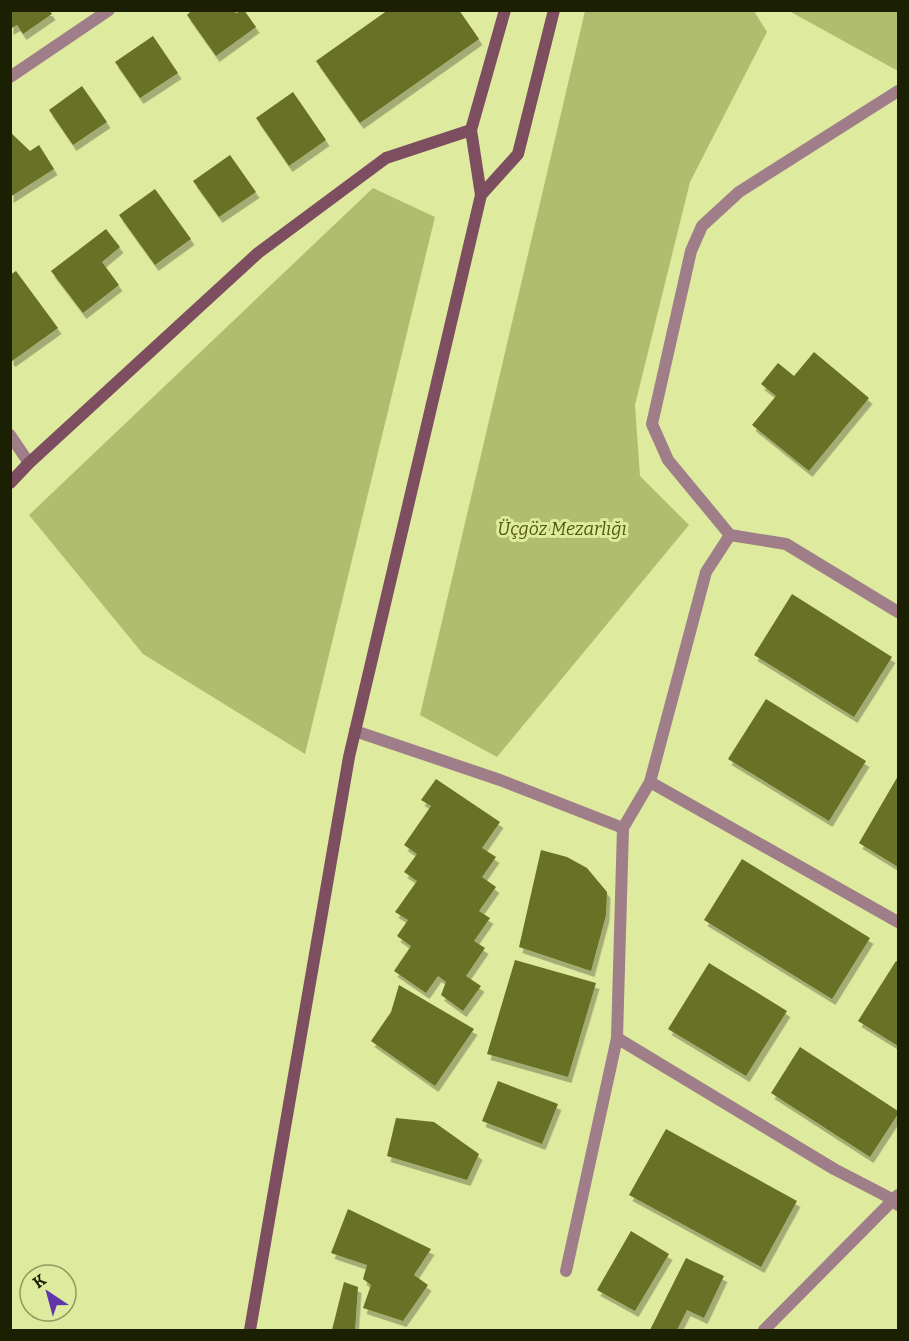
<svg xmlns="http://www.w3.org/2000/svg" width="909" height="1341" viewBox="0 0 909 1341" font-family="Bitter,serif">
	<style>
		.green { fill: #b1bd6e }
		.building { fill: #677125; filter: url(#shadow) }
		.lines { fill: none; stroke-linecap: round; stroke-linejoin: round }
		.street { stroke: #a07e89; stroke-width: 12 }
		.secondary { stroke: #7d4e60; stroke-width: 12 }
		.labels { text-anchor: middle; stroke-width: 6; stroke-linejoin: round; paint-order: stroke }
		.park-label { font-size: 18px; font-style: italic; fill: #525a04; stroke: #deeb9e }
	</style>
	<defs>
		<filter id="shadow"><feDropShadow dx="3.5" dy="6" stdDeviation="0" flood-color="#0004"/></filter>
	</defs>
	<rect width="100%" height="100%" fill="#deeb9e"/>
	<path class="green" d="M 585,11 L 754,11 L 767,32 L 690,182 L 635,405 L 640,476 L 689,525 L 497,757 L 420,715 Z
		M 789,11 L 898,11 L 898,71 Z
		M 373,188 L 435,217 L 305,754 L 143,654 L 29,515 Z"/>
	<path class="building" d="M 10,10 L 49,10 L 52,14 L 23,34 L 17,25 L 10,29 Z
		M 192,10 L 234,10 L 236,13 L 244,10 L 256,27 L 216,56 L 187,15 Z
		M 388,10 L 459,10 L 479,39 L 360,123 L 316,61 Z
		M 153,36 L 178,73 L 140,98 L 115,62 Z
		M 82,86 L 107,122 L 73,145 L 49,110 Z
		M 293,92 L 326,140 L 289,166 L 256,118 Z
		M 10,132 L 30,151 L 39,145 L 54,169 L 10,197 Z
		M 230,155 L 256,192 L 219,217 L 193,181 Z
		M 155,189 L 191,239 L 155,265 L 119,215 Z
		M 106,229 L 120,247 L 102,262 L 119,285 L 83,313 L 51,271 Z
		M 16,271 L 58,328 L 12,361 L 10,359 L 10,275 Z
		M 814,352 L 869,398 L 809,471 L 752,425 L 776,396 L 761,384 L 778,363 L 794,376 Z
		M 792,594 L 892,657 L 854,717 L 754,655 Z
		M 766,699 L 866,761 L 829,821 L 728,759 Z
		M 898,776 L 898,867 L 859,843 Z
		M 436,779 L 500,822 L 482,848 L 496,857 L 482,877 L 496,887 L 479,911 L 490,918 L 474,941 L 485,948 L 466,976 L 481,986 L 463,1011 L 441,995 L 446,982 L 438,976 L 426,993 L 394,971 L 411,946 L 397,936 L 408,920 L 395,912 L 417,881 L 404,872 L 417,854 L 404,845 L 431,806 L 421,800 Z
		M 541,850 L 567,857 L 587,868 L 607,892 L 606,915 L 591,971 L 519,947 Z
		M 742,859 L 870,938 L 832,999 L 704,920 Z
		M 515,960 L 596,983 L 568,1077 L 487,1054 Z
		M 896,961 L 898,962 L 898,1046 L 858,1021 Z
		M 709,963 L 787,1011 L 746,1076 L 668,1029 Z
		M 399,985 L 474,1029 L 435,1086 L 371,1041 L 391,1012 Z
		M 800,1047 L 898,1111 L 898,1114 L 870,1157 L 771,1093 Z
		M 498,1081 L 558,1104 L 542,1144 L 482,1121 Z
		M 396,1118 L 434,1122 L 479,1154 L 467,1180 L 387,1156 Z
		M 666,1129 L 797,1201 L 761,1267 L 629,1195 Z
		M 348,1209 L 431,1249 L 414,1275 L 428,1285 L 403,1321 L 363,1308 L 371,1285 L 363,1279 L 367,1265 L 331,1253 Z
		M 631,1231 L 669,1254 L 635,1311 L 597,1290 Z
		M 686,1258 L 724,1276 L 704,1318 L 687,1310 L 677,1330 L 650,1330 Z
		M 344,1282 L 358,1287 L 355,1330 L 332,1330 Z"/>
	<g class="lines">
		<path class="street" d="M 10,77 L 109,10
			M 10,435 L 29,463
			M 730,535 L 668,460 L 652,424 L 691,251 L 702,226 L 739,192 L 898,91
			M 898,612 L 786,544 L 730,535 L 706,572 L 650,782 L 898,922
			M 355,731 L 500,780 L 623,828 L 617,1038 L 834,1169 L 892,1199 L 898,1205
			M 623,828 L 650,782
			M 566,1271 L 617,1038
			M 764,1330 L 898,1195"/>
		<path class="secondary" d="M 481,195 L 518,154 L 554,10
			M 10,483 L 29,463 L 258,253 L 386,158 L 471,130
			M 250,1330 L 349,757 L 481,195 L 471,130 L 505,10"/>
	</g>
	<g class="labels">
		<g class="park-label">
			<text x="562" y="535">Üçgöz Mezarlığı</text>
		</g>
	</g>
	<rect width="909" height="1341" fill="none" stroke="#1c2002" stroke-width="24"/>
	<g transform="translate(48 1293) rotate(324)"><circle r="28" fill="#deeb9e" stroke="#909a60" stroke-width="1.5"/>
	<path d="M0-4.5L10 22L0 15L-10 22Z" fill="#6335ac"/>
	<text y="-9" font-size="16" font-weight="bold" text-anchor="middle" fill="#1c2002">K</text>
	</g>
</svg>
